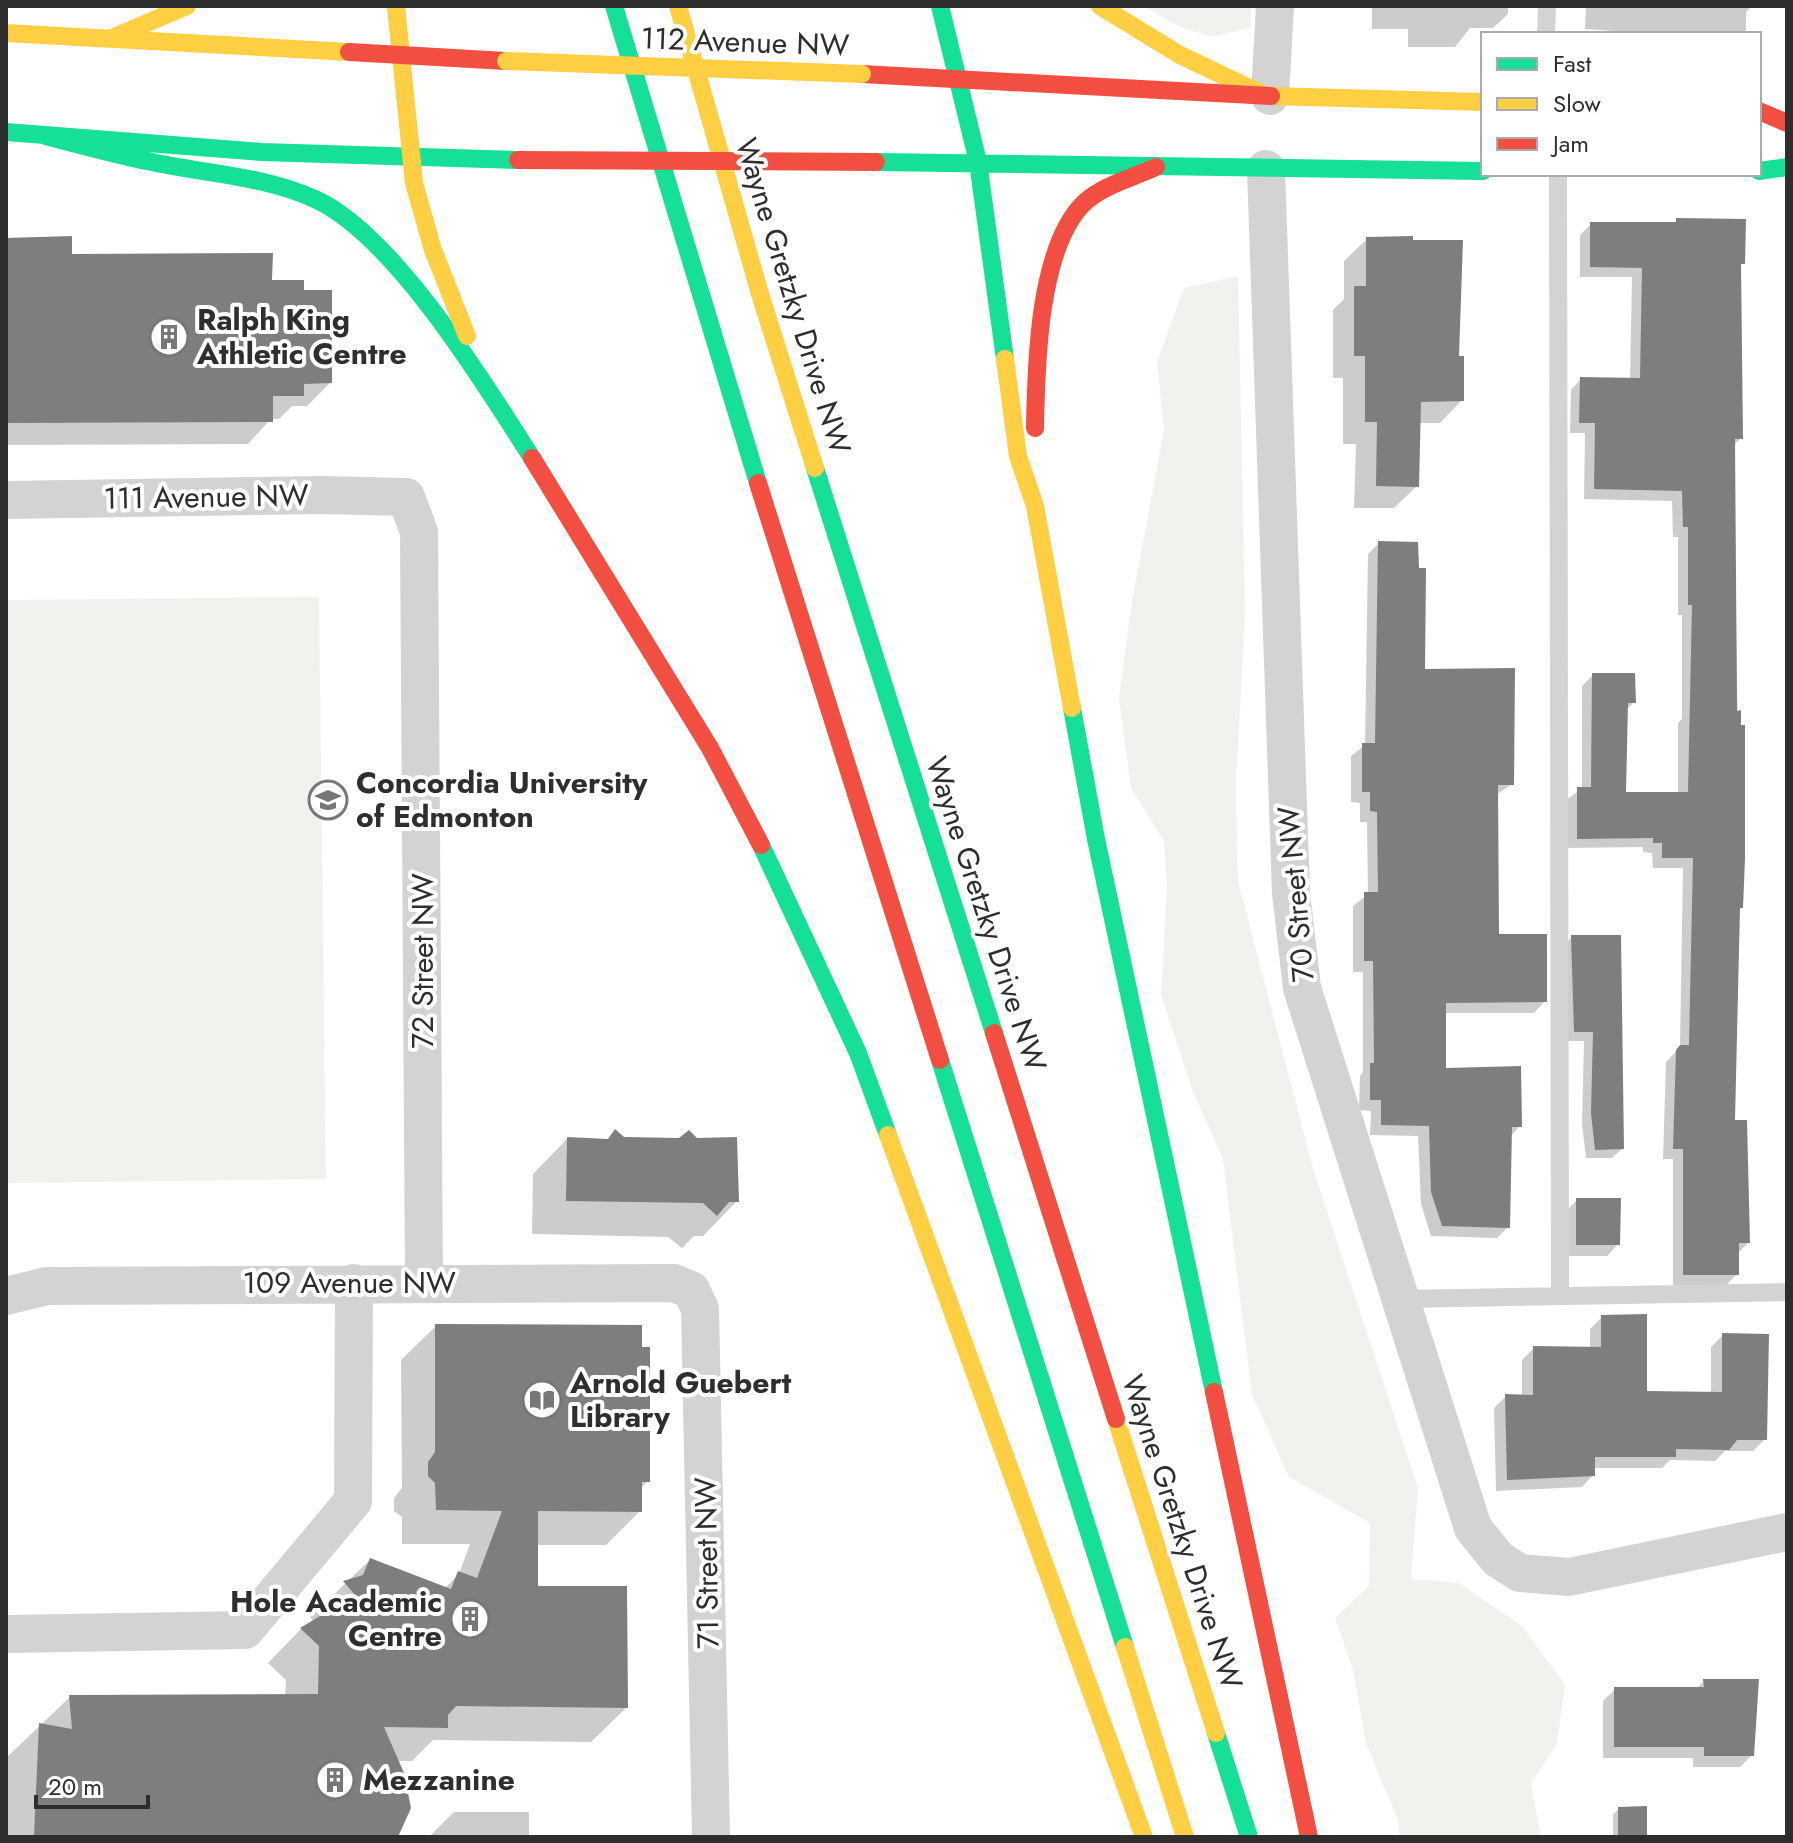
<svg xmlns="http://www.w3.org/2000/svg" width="1793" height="1843" viewBox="0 0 1793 1843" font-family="Jost,sans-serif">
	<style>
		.green { fill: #f0f3ed }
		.shadow { fill: #0003 }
		.building { fill: #7e7e7e }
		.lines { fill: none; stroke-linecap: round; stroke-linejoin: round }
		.lane { stroke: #d3d3d3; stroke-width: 18 }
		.street { stroke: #d3d3d3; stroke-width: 38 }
		.fast { stroke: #16e098; stroke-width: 18 }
		.slow { stroke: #ffcf43; stroke-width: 18 }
		.jam { stroke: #f24e42; stroke-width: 18 }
		.slow-bridge { stroke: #ffcf43; stroke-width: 18 }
		.jam-bridge { stroke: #f24e42; stroke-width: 18 }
		.labels { text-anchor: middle; stroke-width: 8; stroke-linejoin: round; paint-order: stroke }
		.street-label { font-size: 30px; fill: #2e2e2e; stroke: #fff }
		.poi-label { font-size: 30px; font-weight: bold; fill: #2e2e2e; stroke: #fff; text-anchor: start }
	</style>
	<rect width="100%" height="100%" fill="#fff"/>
	<path class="green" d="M 1143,6 L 1251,6 L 1251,27 L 1213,37 L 1180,27 Z
		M 1238,276 L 1245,613 L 1236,785 L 1238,881 L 1314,1172 L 1418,1488 L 1411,1579 L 1459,1583 L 1522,1626 L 1565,1685 L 1557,1743 L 1531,1784 L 1541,1837 L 1400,1837 L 1398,1820 L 1366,1744 L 1353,1670 L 1335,1618 L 1369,1586 L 1370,1523 L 1289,1477 L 1252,1395 L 1223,1159 L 1193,1092 L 1161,995 L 1167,886 L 1164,841 L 1131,788 L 1119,698 L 1132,601 L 1164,430 L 1157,362 L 1184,288 Z
		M 319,597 L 326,1179 L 6,1183 L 6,600 Z"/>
	<path class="shadow" d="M 1372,6 L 1508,6 L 1508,14 L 1493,28 L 1470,28 L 1455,47 L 1408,47 L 1408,29 L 1372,29 Z
		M 1586,6 L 1751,6 L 1751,7 L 1746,12 L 1746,30 L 1741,34 L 1660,34 L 1585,29 Z
		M 1591,224 L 1743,263 L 1739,268 L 1741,438 L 1733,446 L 1741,908 L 1738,911 L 1733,1122 L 1748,1243 L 1738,1253 L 1737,1274 L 1726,1285 L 1673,1285 L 1673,1159 L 1663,1159 L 1666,1062 L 1680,1047 L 1683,868 L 1653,868 L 1652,853 L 1643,852 L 1643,847 L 1567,848 L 1567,799 L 1582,789 L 1582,686 L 1593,675 L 1634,702 L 1626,710 L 1624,794 L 1678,794 L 1678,723 L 1682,719 L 1682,615 L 1678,615 L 1678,537 L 1673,537 L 1672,501 L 1584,499 L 1585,433 L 1570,433 L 1571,390 L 1581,379 L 1630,380 L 1632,277 L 1580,277 L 1580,235 Z
		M 1367,239 L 1462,400 L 1440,423 L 1418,423 L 1417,486 L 1394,508 L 1354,508 L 1356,444 L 1343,444 L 1343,378 L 1333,378 L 1333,310 L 1344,299 L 1344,261 Z
		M 6,243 L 70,256 L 270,282 L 302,292 L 330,383 L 307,406 L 292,406 L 279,419 L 271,419 L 248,444 L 6,445 Z
		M 1379,543 L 1423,671 L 1512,784 L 1496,795 L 1497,936 L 1545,1001 L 1534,1013 L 1444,1013 L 1444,1070 L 1520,1126 L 1510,1137 L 1508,1227 L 1497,1238 L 1431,1236 L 1421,1204 L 1418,1136 L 1370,1135 L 1371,1111 L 1359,1110 L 1360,1076 L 1363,1072 L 1363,972 L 1353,972 L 1353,906 L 1368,894 L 1367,822 L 1360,822 L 1360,803 L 1351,802 L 1351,756 L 1365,745 L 1368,554 Z
		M 1572,937 L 1622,1149 L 1612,1158 L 1586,1158 L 1582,1124 L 1584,1041 L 1565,1041 L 1563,946 Z
		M 567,1139 L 624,1139 L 737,1201 L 703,1236 L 694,1236 L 682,1248 L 668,1237 L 532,1234 L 533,1174 Z
		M 1577,1200 L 1618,1244 L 1607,1256 L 1565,1256 L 1565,1212 Z
		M 1602,1317 L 1645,1393 L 1711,1394 L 1711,1347 L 1723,1335 L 1765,1439 L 1753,1451 L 1725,1451 L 1715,1461 L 1670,1460 L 1662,1468 L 1593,1468 L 1593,1475 L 1582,1487 L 1496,1491 L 1494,1408 L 1506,1396 L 1522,1396 L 1522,1360 L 1534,1348 L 1590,1349 L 1590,1329 Z
		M 436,1326 L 648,1481 L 640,1489 L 640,1511 L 606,1545 L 536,1545 L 536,1587 L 626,1708 L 591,1742 L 433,1740 L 412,1761 L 396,1761 L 396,1837 L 6,1837 L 6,1758 L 70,1697 L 285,1696 L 286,1680 L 268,1663 L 301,1629 L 314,1622 L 310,1617 L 370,1560 L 444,1589 L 459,1574 L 470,1544 L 402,1544 L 402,1517 L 394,1511 L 394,1498 L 402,1488 L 401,1360 Z
		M 1704,1681 L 1752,1755 L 1740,1767 L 1693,1767 L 1693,1758 L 1603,1758 L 1603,1701 L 1615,1689 L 1696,1689 Z
		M 1619,1809 L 1645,1837 L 1613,1837 L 1613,1814 Z
		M 454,1812 L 529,1812 L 529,1837 L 429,1837 Z"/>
	<path class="building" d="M 1676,218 L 1746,219 L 1745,264 L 1741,264 L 1743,439 L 1735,439 L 1737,711 L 1741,710 L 1741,725 L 1745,725 L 1745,858 L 1743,908 L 1740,908 L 1735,1120 L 1747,1120 L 1750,1243 L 1739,1243 L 1739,1275 L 1683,1275 L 1683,1149 L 1673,1149 L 1676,1050 L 1680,1045 L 1689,1045 L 1693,858 L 1662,858 L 1662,843 L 1653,843 L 1653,838 L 1577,839 L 1577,787 L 1591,787 L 1592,673 L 1635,673 L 1636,703 L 1628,703 L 1626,792 L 1688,792 L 1692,605 L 1688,605 L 1688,527 L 1683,527 L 1682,491 L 1594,489 L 1595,423 L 1579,423 L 1580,377 L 1640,378 L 1642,268 L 1590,267 L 1590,222 L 1676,222 Z
		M 72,236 L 72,254 L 273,253 L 272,280 L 304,280 L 304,290 L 332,290 L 332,383 L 304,384 L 304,396 L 273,396 L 273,422 L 6,423 L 6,238 Z
		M 1413,236 L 1413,240 L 1463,240 L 1459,356 L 1464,356 L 1464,401 L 1421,402 L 1419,487 L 1376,486 L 1377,422 L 1365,422 L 1365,356 L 1354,356 L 1354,286 L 1366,286 L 1366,237 Z
		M 1378,541 L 1418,542 L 1419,568 L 1426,568 L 1425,669 L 1515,668 L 1514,785 L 1498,785 L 1499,934 L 1547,934 L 1547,1002 L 1446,1003 L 1446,1068 L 1521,1066 L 1522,1127 L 1512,1127 L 1510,1228 L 1442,1226 L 1431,1192 L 1429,1126 L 1381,1125 L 1381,1100 L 1370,1100 L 1370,1063 L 1374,1063 L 1373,961 L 1364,961 L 1364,892 L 1378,892 L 1377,812 L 1370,811 L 1370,792 L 1362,792 L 1362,743 L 1375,743 Z
		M 1571,935 L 1621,935 L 1624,1149 L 1595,1150 L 1591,1113 L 1593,1032 L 1574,1032 Z
		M 615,1129 L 624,1137 L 679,1138 L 689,1130 L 697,1138 L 737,1137 L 739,1202 L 729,1202 L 717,1216 L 703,1203 L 566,1201 L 567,1137 L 608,1139 Z
		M 1576,1198 L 1621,1198 L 1620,1245 L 1576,1245 Z
		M 1647,1314 L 1647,1391 L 1722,1392 L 1722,1333 L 1769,1334 L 1767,1440 L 1737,1440 L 1729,1450 L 1676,1449 L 1676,1457 L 1595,1457 L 1595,1476 L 1507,1480 L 1505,1394 L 1533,1395 L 1533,1346 L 1601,1347 L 1601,1315 Z
		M 435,1324 L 642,1325 L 642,1347 L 650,1347 L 650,1482 L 642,1482 L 642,1512 L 538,1511 L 538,1586 L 627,1586 L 628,1708 L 456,1706 L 448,1715 L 448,1728 L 384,1727 L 404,1773 L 411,1808 L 398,1837 L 34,1837 L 39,1723 L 72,1729 L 69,1695 L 318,1694 L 319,1646 L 300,1628 L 355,1595 L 343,1581 L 363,1575 L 370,1558 L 451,1589 L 458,1571 L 477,1578 L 502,1511 L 436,1510 L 435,1483 L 428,1476 L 428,1462 L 435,1452 Z
		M 1703,1679 L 1759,1679 L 1754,1756 L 1704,1756 L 1704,1747 L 1614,1747 L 1614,1687 L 1704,1687 Z
		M 1647,1806 L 1647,1837 L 1618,1837 L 1618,1807 Z"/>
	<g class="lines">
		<path class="lane" d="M 1546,34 L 1547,6
			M 1558,174 L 1560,1296
			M 1401,1299 L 1787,1292"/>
		<path class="street" d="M 1270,96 L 1275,6
			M 1266,169 L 1291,893 L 1302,988 L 1473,1528 L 1498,1559 L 1520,1573 L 1569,1577 L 1787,1532
			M 6,500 L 322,495 L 406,497 L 419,532 L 424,1283
			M 6,1296 L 47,1286 L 674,1283 L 691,1290 L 700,1309 L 711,1837
			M 6,1634 L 245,1630 L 353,1501 L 354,1283"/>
		<path class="fast" d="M 614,6 L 758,483
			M 940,6 L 978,162 L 1005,359
			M 6,132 L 262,152 L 518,160
			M 46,136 C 81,145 116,155 152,162 C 207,174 266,176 317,200 C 395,237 485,384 532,458
			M 876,162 L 1483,171
			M 1759,171 L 1787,167
			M 815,468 L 994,1033
			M 1072,708 L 1096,839 L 1214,1392
			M 761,845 L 858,1053 L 888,1135
			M 940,1060 L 1125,1647
			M 1216,1733 L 1249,1837"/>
		<path class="slow" d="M 396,6 L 414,183 L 433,250 L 467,336
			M 678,6 L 760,294 L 815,468
			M 1100,6 L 1180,55 L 1264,95
			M 6,33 L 349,52
			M 112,38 L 187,6
			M 1271,96 L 1483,102
			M 1005,359 L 1018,456 L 1035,506 L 1072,708
			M 888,1135 L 1144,1837
			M 1116,1419 L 1216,1733
			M 1125,1647 L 1185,1837"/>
		<path class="jam" d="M 349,52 L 506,61
			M 862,74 L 1271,96
			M 1759,111 L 1787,123
			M 1035,428 C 1036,367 1038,248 1084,203 C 1103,185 1133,178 1156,167
			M 532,458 L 710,748 L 761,845
			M 758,483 L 940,1060
			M 994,1033 L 1116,1419
			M 1214,1392 L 1309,1837"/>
		<path class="slow-bridge" d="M 506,61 L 862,74"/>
		<path class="jam-bridge" d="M 518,160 L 876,162"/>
	</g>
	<defs>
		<symbol id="building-ring" viewBox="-11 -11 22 22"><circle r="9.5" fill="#fff" stroke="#777" stroke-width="1.5"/><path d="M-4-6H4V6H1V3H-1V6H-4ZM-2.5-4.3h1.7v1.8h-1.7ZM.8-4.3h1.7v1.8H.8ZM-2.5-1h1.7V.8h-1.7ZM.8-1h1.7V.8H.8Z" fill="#777"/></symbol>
		<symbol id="university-ring" viewBox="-11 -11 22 22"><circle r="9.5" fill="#fff" stroke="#777" stroke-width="1.5"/><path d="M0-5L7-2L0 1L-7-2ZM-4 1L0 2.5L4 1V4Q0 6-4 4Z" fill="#777"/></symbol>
		<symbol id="library-ring" viewBox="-11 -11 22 22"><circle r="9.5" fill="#fff" stroke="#777" stroke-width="1.5"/><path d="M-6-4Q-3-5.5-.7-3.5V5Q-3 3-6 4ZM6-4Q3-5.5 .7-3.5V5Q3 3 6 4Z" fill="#777"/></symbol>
	</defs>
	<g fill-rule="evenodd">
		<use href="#building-ring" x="147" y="315" width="44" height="44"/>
		<use href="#university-ring" x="306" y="778" width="44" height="44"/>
		<use href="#library-ring" x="520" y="1378" width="44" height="44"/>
		<use href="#building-ring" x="448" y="1597" width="44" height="44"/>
		<use href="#building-ring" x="313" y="1758" width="44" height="44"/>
	</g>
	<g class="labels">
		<g class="street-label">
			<text transform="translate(745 42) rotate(2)" y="10">112 Avenue NW</text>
			<text transform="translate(793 296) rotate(73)" y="10">Wayne Gretzky Drive NW</text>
			<text transform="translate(206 497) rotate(-1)" y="10">111 Avenue NW</text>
			<text transform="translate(1296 894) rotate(-95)" y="10">70 Street NW</text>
			<text transform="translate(986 914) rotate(72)" y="10">Wayne Gretzky Drive NW</text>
			<text transform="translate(423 961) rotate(-90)" y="10">72 Street NW</text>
			<text x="349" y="1293">109 Avenue NW</text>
			<text transform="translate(1182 1532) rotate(72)" y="10">Wayne Gretzky Drive NW</text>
			<text transform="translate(707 1563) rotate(-91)" y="10">71 Street NW</text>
		</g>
		<g class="poi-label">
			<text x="197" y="330">Ralph King<tspan x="197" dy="34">Athletic Centre</tspan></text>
			<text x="356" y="793">Concordia University<tspan x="356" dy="34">of Edmonton</tspan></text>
			<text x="570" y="1393">Arnold Guebert<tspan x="570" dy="34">Library</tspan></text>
			<text x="442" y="1612" text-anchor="end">Hole Academic<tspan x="442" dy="34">Centre</tspan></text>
			<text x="363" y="1790">Mezzanine</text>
		</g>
	</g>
	<rect width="1793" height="1843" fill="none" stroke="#2e2e2e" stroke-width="16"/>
	<rect x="1481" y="32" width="280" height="144" fill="#ffffff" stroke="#ababab" stroke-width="2"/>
	<rect x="1497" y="58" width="40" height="12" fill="#16e098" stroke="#ababab" stroke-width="2"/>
	<text x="1553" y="72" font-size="24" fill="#2e2e2e">Fast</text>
	<rect x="1497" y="98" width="40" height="12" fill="#ffcf43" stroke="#ababab" stroke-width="2"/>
	<text x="1553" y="112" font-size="24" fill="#2e2e2e">Slow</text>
	<rect x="1497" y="138" width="40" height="12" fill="#f24e42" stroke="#ababab" stroke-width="2"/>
	<text x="1553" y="152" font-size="24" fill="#2e2e2e">Jam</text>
	<path d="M36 1795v12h112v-12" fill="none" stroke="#2e2e2e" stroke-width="4"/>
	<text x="48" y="1795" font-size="24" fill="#2e2e2e" stroke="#ffffff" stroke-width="6" paint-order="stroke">20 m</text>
</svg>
